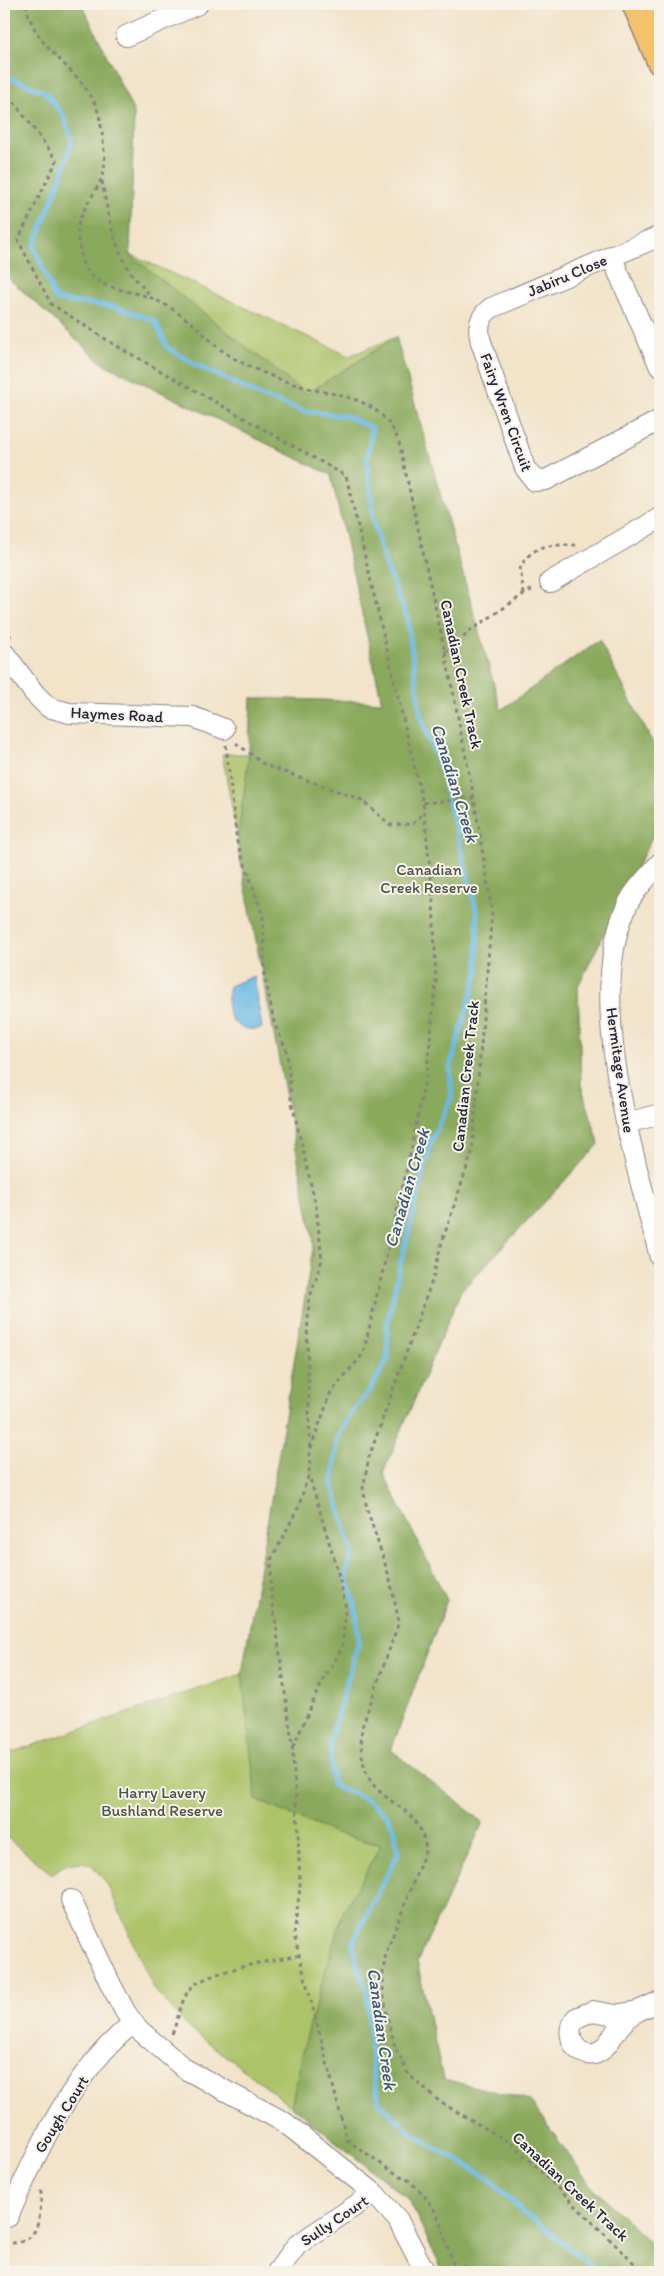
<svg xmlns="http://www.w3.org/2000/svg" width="664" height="2276" viewBox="0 0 664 2276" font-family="Itim,sans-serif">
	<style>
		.green { fill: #acc368; stroke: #677252 }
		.forest { fill: #89a95c; stroke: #56664c }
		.water { fill: #6abae5; stroke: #466e90 }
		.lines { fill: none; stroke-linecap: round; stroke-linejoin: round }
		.stream { stroke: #6abae5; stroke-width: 5 }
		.minor-casing { stroke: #8a8282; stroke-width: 22 }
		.major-casing { stroke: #8a8282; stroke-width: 28 }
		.path { stroke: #8a8282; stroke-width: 3; stroke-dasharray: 4 4; stroke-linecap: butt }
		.minor { stroke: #fff; stroke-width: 20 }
		.major { stroke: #f4c26a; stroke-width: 25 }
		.labels { text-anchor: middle; stroke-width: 4; stroke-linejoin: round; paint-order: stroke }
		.street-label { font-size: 16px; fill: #22223b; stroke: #f7f3e8 }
		.park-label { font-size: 16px; fill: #4b5248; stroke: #f7f3e8 }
		.water-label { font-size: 18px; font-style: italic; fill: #3b5776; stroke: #f7f3e8 }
	</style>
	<rect width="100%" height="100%" fill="#f7f3e8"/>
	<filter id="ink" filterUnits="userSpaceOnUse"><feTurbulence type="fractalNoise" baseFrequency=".02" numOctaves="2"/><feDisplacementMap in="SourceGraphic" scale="10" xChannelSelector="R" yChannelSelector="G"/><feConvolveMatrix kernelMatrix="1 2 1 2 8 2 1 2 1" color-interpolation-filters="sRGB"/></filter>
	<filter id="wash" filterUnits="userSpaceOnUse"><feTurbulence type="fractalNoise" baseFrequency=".0096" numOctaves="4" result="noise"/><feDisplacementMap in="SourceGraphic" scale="20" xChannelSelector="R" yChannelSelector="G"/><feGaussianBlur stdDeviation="1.12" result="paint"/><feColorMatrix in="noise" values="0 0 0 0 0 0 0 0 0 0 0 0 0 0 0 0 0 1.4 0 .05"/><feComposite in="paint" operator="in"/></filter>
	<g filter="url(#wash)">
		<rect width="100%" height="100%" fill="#f2e3c9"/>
		<path class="green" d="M 4,4 L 82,4 L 134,113 L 130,254 L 349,356 L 396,337 L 501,710 L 599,640 L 660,757 L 660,821 L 578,986 L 581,1085 L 599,1144 L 461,1291 L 383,1473 L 447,1600 L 391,1750 L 483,1822 L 417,1962 L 443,2079 L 529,2100 L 592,2187 L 660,2253 L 660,2272 L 443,2272 L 409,2200 L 291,2106 L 189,2028 L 154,1989 L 107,1884 L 92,1865 L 83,1862 L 73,1863 L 63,1866 L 52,1874 L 4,1835 L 4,1755 L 242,1674 L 314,1243 L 222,754 L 249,754 L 251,698 L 382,702 L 331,475 L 102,363 L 4,274 Z"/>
		<path class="forest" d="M 4,4 L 82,4 L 134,113 L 130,255 L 306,394 L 396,337 L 501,710 L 599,640 L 660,757 L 660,821 L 578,986 L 581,1085 L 599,1144 L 461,1291 L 383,1473 L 447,1600 L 391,1750 L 483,1822 L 417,1962 L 443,2079 L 529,2100 L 592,2187 L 660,2253 L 660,2272 L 443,2272 L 409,2200 L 291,2106 L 305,2042 L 342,1914 L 381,1845 L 335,1833 L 256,1800 L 242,1674 L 314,1243 L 237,842 L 249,755 L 251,698 L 382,702 L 331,475 L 102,363 L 4,274 Z"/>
		<path class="water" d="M 254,976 L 262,1028 C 232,1035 223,1012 229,986 Z"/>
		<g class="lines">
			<path class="stream" d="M 4,10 L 4,11
				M 4,75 L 45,92 L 63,115 L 72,140 L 61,177 L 34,247 L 56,300 L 116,307 L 155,321 L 167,347 L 196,365 L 263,397 L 303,411 L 346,416 L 372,428 L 367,461 L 374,524 L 386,566 L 407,617 L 421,718 L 441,770 L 477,913 L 478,972 L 450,1068 L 452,1097 L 432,1139 L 401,1261 L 387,1324 L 388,1358 L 371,1389 L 354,1409 L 338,1436 L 332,1484 L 352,1552 L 346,1577 L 355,1603 L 359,1640 L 330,1741 L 332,1785 L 362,1797 L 386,1814 L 395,1830 L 398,1854 L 353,1942 L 356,1960 L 367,1991 L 373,2076 L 380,2104 L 414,2135 L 490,2179 L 523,2213 L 541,2225 L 585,2261 L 595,2272"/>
		</g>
	</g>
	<g filter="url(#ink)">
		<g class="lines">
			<defs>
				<path id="minor" d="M 126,36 L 198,4
					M 660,236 L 491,308 C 479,317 477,328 481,342 L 525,468 L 535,481 L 546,480 L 660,420
					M 611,256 L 660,367
					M 550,582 L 660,518
					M 4,653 L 35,694 L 48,707 L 69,713 L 193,717 L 224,729
					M 660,863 C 648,877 633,891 626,908 C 584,1002 636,1161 660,1257
					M 627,1123 L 660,1114
					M 71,1900 L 111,1985 L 126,2013 L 137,2028 L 185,2069 L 284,2122 L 374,2193 L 398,2220 L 425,2272
					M 593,2011 L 615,2015 L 638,2011 C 631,2015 625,2020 620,2026 C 610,2038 602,2062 582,2052 C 576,2049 572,2043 571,2036 C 569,2029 572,2024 576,2018 Z
					M 638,2011 L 660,2001
					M 8,2217 C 39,2146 72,2073 133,2023
					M 277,2272 L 297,2245 L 374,2193"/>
				<path id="major" d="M 635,4 L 660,62
					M 657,4 L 660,11"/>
			</defs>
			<use href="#minor" class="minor-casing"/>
			<use href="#major" class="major-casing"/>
			<path class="path" d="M 26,4 C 33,47 72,63 92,98 C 101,113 102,133 104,150 C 109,181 90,193 80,219 C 76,228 78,240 80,249 C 81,258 82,266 89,273 C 105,292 137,290 158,301 C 172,308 187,319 199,329 C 211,341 221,352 237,360 C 256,370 279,380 300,386 C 343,398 380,395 399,442 L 445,652 L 474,798 L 492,912 L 472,1152 L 441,1245 L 433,1278 L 369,1457 L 363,1488 L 367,1509 L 390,1579 L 399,1622 L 362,1727 C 360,1748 361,1773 377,1789 C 401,1812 419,1811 426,1849 L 386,1953 L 383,1972 L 383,1990 L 387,2017 L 395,2047 L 409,2075 L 440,2102 L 514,2145 L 643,2272
				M 4,89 L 57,160 L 18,240 L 51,304 L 115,345 L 346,476 L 423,803 L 433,897 L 436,983 L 427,1070 L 409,1160 L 363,1354 L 331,1392 L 310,1450 L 309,1474 L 298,1508 L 271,1560 L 271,1589 L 292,1744 L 298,1829 L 300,1887 L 294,1935 L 347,2140 L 390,2170 L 408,2180 L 424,2195 L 437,2214 L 456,2272
				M 659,99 L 660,101
				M 102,181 C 107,211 113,243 129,270 C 135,279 144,288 151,297
				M 524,594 L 520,568 C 533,543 551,545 576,545
				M 4,627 L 11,637
				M 445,652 L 457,646 L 467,633 L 524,594 L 533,589
				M 236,743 L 265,765 L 362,800 L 390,825 L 413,824 L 424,812
				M 226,745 L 237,842 L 263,916 L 265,977 L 274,1022 L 287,1052 L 291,1099 L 316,1206 L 322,1260 L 309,1300 L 307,1338 L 310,1447
				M 423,803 L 474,798
				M 293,1747 L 322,1682 L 342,1648 L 346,1608 L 338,1572 L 309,1475
				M 172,2034 C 178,2020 180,2003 189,1990 C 204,1971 274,1960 300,1955
				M 4,2242 C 40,2249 41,2215 41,2190
				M 454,2268 L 463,2266 L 484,2272"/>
			<use href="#minor" class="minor"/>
			<use href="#major" class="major"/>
		</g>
	</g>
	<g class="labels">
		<g class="street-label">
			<text transform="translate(567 275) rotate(-23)" y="6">Jabiru Close</text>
			<text transform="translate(507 412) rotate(70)" y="6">Fairy Wren Circuit</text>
			<text transform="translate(462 674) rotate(78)" y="6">Canadian Creek Track</text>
			<text transform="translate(117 714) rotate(3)" y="6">Haymes Road</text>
			<text transform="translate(621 1070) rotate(82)" y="6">Hermitage Avenue</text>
			<text transform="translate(465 1076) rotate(-84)" y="6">Canadian Creek Track</text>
			<text transform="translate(61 2114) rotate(-58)" y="6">Gough Court</text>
			<text transform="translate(571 2186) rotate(43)" y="6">Canadian Creek Track</text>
			<text transform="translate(334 2220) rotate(-34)" y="6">Sully Court</text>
		</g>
		<g class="park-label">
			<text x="429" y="875">Canadian<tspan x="429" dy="18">Creek Reserve</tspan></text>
			<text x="162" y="1798">Harry Lavery<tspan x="162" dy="18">Bushland Reserve</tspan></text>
		</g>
		<g class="water-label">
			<text transform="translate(455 783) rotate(73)" y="6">Canadian Creek</text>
			<text transform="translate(407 1188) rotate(-74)" y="6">Canadian Creek</text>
			<text transform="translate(382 2029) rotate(82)" y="6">Canadian Creek</text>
		</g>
	</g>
	<rect width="664" height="2276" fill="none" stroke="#f7f3e8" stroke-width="20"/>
</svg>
